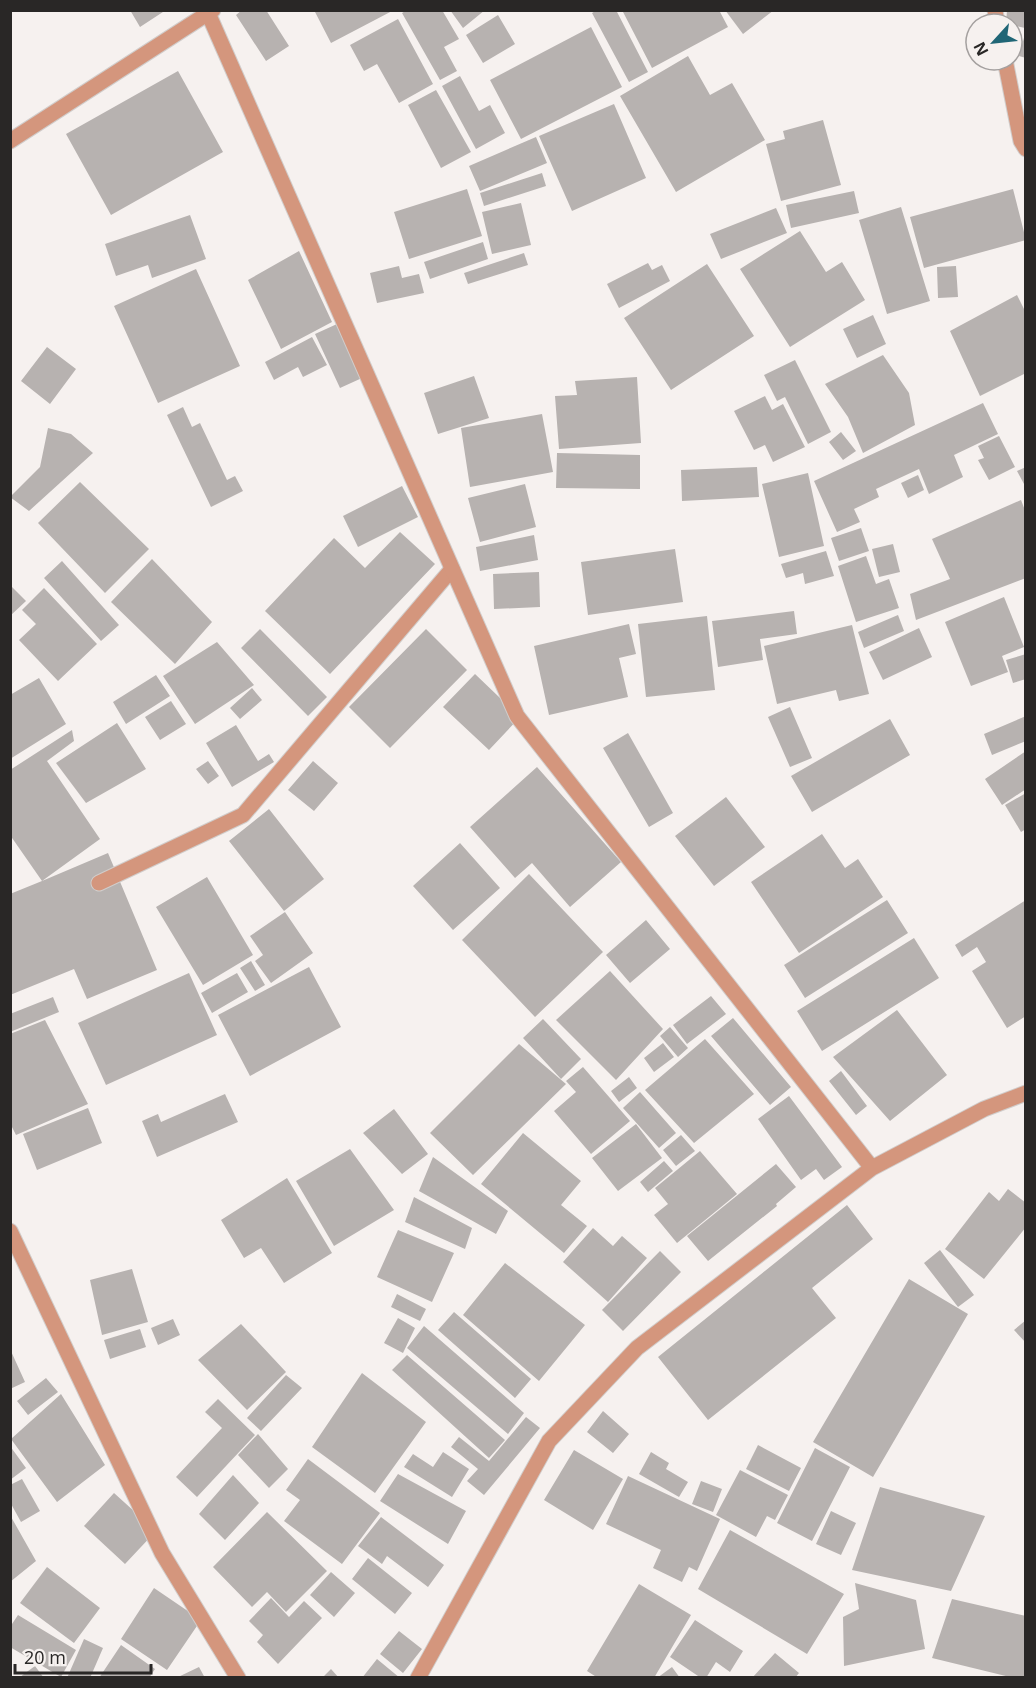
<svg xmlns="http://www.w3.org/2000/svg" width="1036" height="1688" viewBox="0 0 1036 1688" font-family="'Open Sans',sans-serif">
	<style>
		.building { fill: #b7b2b0 }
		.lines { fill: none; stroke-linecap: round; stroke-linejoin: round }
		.service-casing { stroke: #d1cdcb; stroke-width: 17 }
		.minor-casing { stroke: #d1cdcb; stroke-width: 17 }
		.service { stroke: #d4967d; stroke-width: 15 }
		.minor { stroke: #d4967d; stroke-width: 15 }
	</style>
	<rect width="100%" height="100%" fill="#f6f1ef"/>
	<path class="building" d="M 130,10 L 166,10 L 140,27 Z
		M 242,10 L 266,10 L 289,46 L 266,61 L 236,15 Z
		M 314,10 L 394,10 L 331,43 Z
		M 407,10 L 442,10 L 459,39 L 444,47 L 457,71 L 440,80 L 402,13 Z
		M 450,10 L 485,10 L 463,28 Z
		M 597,10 L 616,10 L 648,72 L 629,82 L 592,13 Z
		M 622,10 L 719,10 L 728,27 L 652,68 Z
		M 725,10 L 774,10 L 743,34 Z
		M 1007,10 L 1026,10 L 1025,28 L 1006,24 Z
		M 498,15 L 515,44 L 483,63 L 466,35 Z
		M 398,19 L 433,84 L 399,103 L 377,64 L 364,71 L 350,45 Z
		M 591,27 L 622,87 L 521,139 L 490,80 Z
		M 1025,34 L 1026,34 L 1026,58 L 1019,56 Z
		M 688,56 L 710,95 L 732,83 L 765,140 L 676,192 L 620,96 Z
		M 178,71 L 223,152 L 111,215 L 66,134 Z
		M 460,76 L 479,111 L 490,105 L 505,133 L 476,149 L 442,86 Z
		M 436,90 L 471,152 L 441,168 L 408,105 Z
		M 614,104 L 646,178 L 572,211 L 539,136 Z
		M 823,120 L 841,185 L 781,201 L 766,144 L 785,139 L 783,131 Z
		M 536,137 L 547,163 L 480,191 L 469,166 Z
		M 542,173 L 546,186 L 484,206 L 480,193 Z
		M 467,189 L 482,236 L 409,259 L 394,212 Z
		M 1013,189 L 1026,240 L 924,268 L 910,217 Z
		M 854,191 L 859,213 L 791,228 L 786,205 Z
		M 521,203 L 531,245 L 492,254 L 482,212 Z
		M 901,207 L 930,301 L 887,314 L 859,220 Z
		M 776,208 L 787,233 L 721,259 L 710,234 Z
		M 190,215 L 206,259 L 152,278 L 148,265 L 116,276 L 105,244 Z
		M 800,231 L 826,272 L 842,262 L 865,300 L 790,347 L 740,269 Z
		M 483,242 L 488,259 L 430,279 L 424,262 Z
		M 299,251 L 332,322 L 281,349 L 248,280 Z
		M 524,253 L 528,265 L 468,284 L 464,273 Z
		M 648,263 L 652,270 L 662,265 L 670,281 L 619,308 L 607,284 Z
		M 707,264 L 754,336 L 671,390 L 624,318 Z
		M 399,266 L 402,278 L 419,274 L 424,293 L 377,303 L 370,273 Z
		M 956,266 L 958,297 L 938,298 L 937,267 Z
		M 196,269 L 240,366 L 158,403 L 114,306 Z
		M 1017,295 L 1026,313 L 1026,373 L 980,396 L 950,331 Z
		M 873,315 L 886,344 L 857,358 L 843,329 Z
		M 337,324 L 362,378 L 340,388 L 315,334 Z
		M 312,337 L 327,365 L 303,377 L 298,367 L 274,380 L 265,362 Z
		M 47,347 L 76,369 L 50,404 L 21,381 Z
		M 883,355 L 909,393 L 915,425 L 863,453 L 848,417 L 825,384 Z
		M 795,360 L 831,432 L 808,444 L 785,397 L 777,401 L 764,375 Z
		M 474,376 L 489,418 L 438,434 L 424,393 Z
		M 637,377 L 641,443 L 559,449 L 555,396 L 577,395 L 575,381 Z
		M 765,396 L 772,410 L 783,404 L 805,447 L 773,462 L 765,445 L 754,450 L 734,411 Z
		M 983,403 L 998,434 L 954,455 L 963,477 L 929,494 L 919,469 L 876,489 L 879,497 L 854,509 L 860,522 L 837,532 L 814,481 Z
		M 183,407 L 192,427 L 200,423 L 227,480 L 235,476 L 243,491 L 211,507 L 167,415 Z
		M 542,414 L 553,472 L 470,487 L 461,428 Z
		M 48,428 L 71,434 L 93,453 L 29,511 L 10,497 L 40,467 Z
		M 841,432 L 856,451 L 843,460 L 829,442 Z
		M 999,436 L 1015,467 L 989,480 L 978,460 L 984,458 L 978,446 Z
		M 557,453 L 640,455 L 640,489 L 556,488 Z
		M 757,467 L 759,497 L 682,501 L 681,470 Z
		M 1026,467 L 1026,483 L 1024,484 L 1017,471 Z
		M 808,473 L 824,546 L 779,557 L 762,484 Z
		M 918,475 L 924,490 L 908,498 L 901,483 Z
		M 80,482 L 149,549 L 105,593 L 38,523 Z
		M 525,484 L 536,527 L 480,542 L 468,498 Z
		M 402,486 L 418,517 L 358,547 L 343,516 Z
		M 1021,500 L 1026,513 L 1026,578 L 916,620 L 910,594 L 950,579 L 932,539 Z
		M 861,528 L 869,551 L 839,561 L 831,538 Z
		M 400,532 L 435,564 L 330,674 L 265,611 L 334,538 L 365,568 Z
		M 534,535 L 538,560 L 480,571 L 476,547 Z
		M 893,544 L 900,572 L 879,577 L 872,549 Z
		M 675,549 L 683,602 L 588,615 L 581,562 Z
		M 826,551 L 834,576 L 805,584 L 803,573 L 786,578 L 781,564 Z
		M 866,556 L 876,584 L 889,579 L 899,608 L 856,622 L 838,566 Z
		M 152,559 L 212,622 L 175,664 L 111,602 Z
		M 62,561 L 119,625 L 101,641 L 44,578 Z
		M 539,572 L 540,607 L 494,609 L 493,574 Z
		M 10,585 L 26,601 L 10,616 Z
		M 44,588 L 97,644 L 58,681 L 19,640 L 36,624 L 22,610 Z
		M 1004,597 L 1024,647 L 1002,656 L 1008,672 L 971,686 L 945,622 Z
		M 794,611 L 797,634 L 760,639 L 763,660 L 718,667 L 712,621 Z
		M 898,615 L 904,631 L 864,648 L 858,632 Z
		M 707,616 L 715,690 L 646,697 L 638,624 Z
		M 629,624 L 636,654 L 619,658 L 628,697 L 549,715 L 534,646 Z
		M 852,625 L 869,694 L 839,701 L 836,690 L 777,704 L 764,646 Z
		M 919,628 L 932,657 L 883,680 L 869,652 Z
		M 260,629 L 327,697 L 308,716 L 241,648 Z
		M 426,629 L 467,670 L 390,748 L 349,707 Z
		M 217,642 L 254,685 L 195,724 L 163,676 Z
		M 1026,654 L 1026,679 L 1013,683 L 1006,660 Z
		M 475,674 L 520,717 L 489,750 L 443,707 Z
		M 156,675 L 170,696 L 126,724 L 113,702 Z
		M 39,678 L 66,724 L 10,759 L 10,695 Z
		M 252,688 L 262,700 L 240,719 L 230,708 Z
		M 171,701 L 186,724 L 160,740 L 145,717 Z
		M 790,707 L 812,758 L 790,767 L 768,717 Z
		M 1026,716 L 1026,741 L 992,755 L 984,734 Z
		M 890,719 L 910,755 L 812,812 L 791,776 Z
		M 117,723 L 146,769 L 86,803 L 56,763 Z
		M 236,725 L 258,761 L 269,754 L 274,762 L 232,787 L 206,743 Z
		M 72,730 L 74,741 L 47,761 L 100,839 L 42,881 L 108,853 L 157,970 L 87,999 L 74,969 L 10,995 L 10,894 L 42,881 L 10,835 L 10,770 Z
		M 628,733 L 673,813 L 649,827 L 603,748 Z
		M 1026,751 L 1026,789 L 1002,805 L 985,779 Z
		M 208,761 L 219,776 L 208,784 L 196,769 Z
		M 313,761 L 338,783 L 314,811 L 288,790 Z
		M 537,767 L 621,862 L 570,907 L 532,863 L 515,878 L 470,827 Z
		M 1026,793 L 1026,829 L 1021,832 L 1005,805 Z
		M 726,797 L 765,847 L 714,886 L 675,836 Z
		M 269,809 L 324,879 L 284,911 L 229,841 Z
		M 822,834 L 845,868 L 858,859 L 883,897 L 799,953 L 751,882 Z
		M 460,843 L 500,888 L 453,930 L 413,886 Z
		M 529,874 L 603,952 L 535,1017 L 462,940 Z
		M 207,877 L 253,955 L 203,985 L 156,907 Z
		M 887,900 L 908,933 L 805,998 L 784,965 Z
		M 1026,900 L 1026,1016 L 1007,1028 L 972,971 L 986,962 L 977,947 L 962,957 L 955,945 Z
		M 285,912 L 313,953 L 271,983 L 255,961 L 263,955 L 250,936 Z
		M 646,920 L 670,949 L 630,983 L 606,955 Z
		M 914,938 L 939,978 L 822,1051 L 797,1011 Z
		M 251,961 L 265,985 L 255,991 L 240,968 Z
		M 309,967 L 341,1027 L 250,1076 L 218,1015 Z
		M 610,971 L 663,1029 L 616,1080 L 556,1020 Z
		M 189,973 L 217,1035 L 106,1085 L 78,1023 Z
		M 237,973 L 248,992 L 212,1013 L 201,993 Z
		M 711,996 L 726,1014 L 687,1044 L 673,1025 Z
		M 53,997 L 59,1012 L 10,1032 L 10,1014 Z
		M 897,1010 L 947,1075 L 890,1121 L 833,1057 Z
		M 733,1018 L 791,1087 L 770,1105 L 711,1036 Z
		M 543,1019 L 581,1059 L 561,1079 L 523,1038 Z
		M 45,1020 L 88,1104 L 16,1135 L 10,1123 L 10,1034 Z
		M 670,1027 L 688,1048 L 678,1057 L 660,1036 Z
		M 705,1039 L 754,1094 L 694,1143 L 645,1090 Z
		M 663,1043 L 674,1057 L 654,1072 L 644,1058 Z
		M 519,1044 L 566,1084 L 473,1175 L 430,1133 Z
		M 583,1067 L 630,1121 L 591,1154 L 554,1111 L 576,1092 L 566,1081 Z
		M 841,1071 L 867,1106 L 856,1115 L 829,1081 Z
		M 629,1077 L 637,1088 L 619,1102 L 611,1091 Z
		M 640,1092 L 676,1133 L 659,1148 L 623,1108 Z
		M 225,1094 L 238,1122 L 157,1157 L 142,1121 L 158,1114 L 161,1122 Z
		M 789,1096 L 842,1167 L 824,1180 L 816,1169 L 801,1180 L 758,1119 Z
		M 88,1108 L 102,1143 L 37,1170 L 23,1134 Z
		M 394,1109 L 428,1154 L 402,1174 L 363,1133 Z
		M 636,1124 L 662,1158 L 618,1191 L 592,1158 Z
		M 523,1133 L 581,1181 L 561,1205 L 587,1226 L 564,1253 L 481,1184 Z
		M 681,1135 L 695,1151 L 676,1166 L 663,1150 Z
		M 350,1149 L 394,1210 L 334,1246 L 296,1181 Z
		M 700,1151 L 737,1194 L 677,1243 L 654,1215 L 668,1204 L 655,1188 Z
		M 433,1157 L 508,1211 L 496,1234 L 419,1191 Z
		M 664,1161 L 673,1171 L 648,1192 L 640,1182 Z
		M 776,1164 L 796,1187 L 776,1204 L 777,1206 L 708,1261 L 687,1236 Z
		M 287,1178 L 332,1253 L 284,1283 L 261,1248 L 244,1258 L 221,1220 Z
		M 1008,1189 L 1026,1203 L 1026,1227 L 984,1279 L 945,1249 L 989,1192 L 999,1201 Z
		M 414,1197 L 472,1228 L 465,1249 L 405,1222 Z
		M 847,1205 L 873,1239 L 812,1288 L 836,1318 L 708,1420 L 658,1357 Z
		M 593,1228 L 613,1246 L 622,1236 L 647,1258 L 608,1302 L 563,1262 Z
		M 398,1230 L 454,1253 L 432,1302 L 377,1277 Z
		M 940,1250 L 974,1295 L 958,1307 L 924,1263 Z
		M 660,1251 L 681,1272 L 623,1331 L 602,1310 Z
		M 505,1263 L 585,1325 L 539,1381 L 463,1315 Z
		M 132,1269 L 148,1322 L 102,1335 L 90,1280 Z
		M 909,1279 L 968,1314 L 873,1477 L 813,1442 Z
		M 397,1294 L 426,1309 L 420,1321 L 391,1307 Z
		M 454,1312 L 531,1379 L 515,1398 L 438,1330 Z
		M 398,1318 L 415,1328 L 403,1353 L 384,1343 Z
		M 173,1319 L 180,1335 L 158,1345 L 151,1328 Z
		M 1026,1320 L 1026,1343 L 1014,1330 Z
		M 241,1324 L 286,1372 L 247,1410 L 198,1360 Z
		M 424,1326 L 524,1413 L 508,1434 L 407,1348 Z
		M 140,1329 L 146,1347 L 110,1359 L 104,1340 Z
		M 10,1349 L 25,1382 L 10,1389 Z
		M 407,1355 L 505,1440 L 489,1458 L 392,1370 Z
		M 362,1373 L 426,1422 L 375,1493 L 312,1447 Z
		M 286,1375 L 302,1388 L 261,1431 L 247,1418 Z
		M 46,1378 L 58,1392 L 28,1415 L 17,1401 Z
		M 61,1394 L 105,1465 L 57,1502 L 11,1439 Z
		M 218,1399 L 255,1435 L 197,1497 L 176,1477 L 222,1428 L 205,1412 Z
		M 603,1411 L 629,1434 L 613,1453 L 587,1432 Z
		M 526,1417 L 540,1428 L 484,1495 L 467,1481 L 478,1469 L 451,1447 L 459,1437 L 489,1461 Z
		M 258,1434 L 288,1469 L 269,1488 L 238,1455 Z
		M 758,1445 L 801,1468 L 789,1491 L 746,1469 Z
		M 10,1446 L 26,1468 L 10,1480 Z
		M 815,1448 L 850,1467 L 812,1541 L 777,1523 Z
		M 574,1450 L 623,1479 L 593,1530 L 544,1500 Z
		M 443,1452 L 469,1469 L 452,1497 L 404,1467 L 413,1454 L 433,1467 Z
		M 651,1452 L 669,1463 L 666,1469 L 688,1482 L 679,1497 L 639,1474 Z
		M 308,1459 L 380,1513 L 342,1564 L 284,1521 L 300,1500 L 286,1490 Z
		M 740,1470 L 788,1495 L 775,1520 L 767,1516 L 756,1537 L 716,1515 Z
		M 398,1474 L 466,1511 L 448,1544 L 380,1501 Z
		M 233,1475 L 259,1503 L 225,1540 L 199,1514 Z
		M 628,1476 L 720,1519 L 697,1571 L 689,1567 L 682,1582 L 653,1568 L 661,1550 L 606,1524 Z
		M 22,1479 L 40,1511 L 21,1522 L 10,1502 L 10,1485 Z
		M 701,1481 L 722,1489 L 713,1512 L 692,1504 Z
		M 880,1487 L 985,1516 L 951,1591 L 852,1570 Z
		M 114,1493 L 156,1531 L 125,1564 L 84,1526 Z
		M 831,1511 L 856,1523 L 841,1555 L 816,1544 Z
		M 267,1512 L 327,1571 L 286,1612 L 267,1592 L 252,1607 L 213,1567 Z
		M 10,1515 L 36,1561 L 10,1582 Z
		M 381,1517 L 444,1565 L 428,1587 L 387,1556 L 382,1564 L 358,1546 Z
		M 730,1530 L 844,1594 L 807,1654 L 698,1589 Z
		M 368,1558 L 412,1593 L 395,1614 L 352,1579 Z
		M 47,1567 L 100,1608 L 74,1643 L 20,1603 Z
		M 331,1572 L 355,1593 L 334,1617 L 310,1595 Z
		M 855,1583 L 916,1600 L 925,1649 L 844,1666 L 843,1617 L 859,1609 Z
		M 639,1584 L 691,1615 L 654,1678 L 598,1678 L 587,1671 Z
		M 154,1588 L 201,1620 L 167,1670 L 121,1639 Z
		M 271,1598 L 289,1617 L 304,1601 L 322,1618 L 278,1664 L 257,1642 L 263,1635 L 249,1621 Z
		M 952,1599 L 1026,1616 L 1026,1678 L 1014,1678 L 932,1658 Z
		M 18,1615 L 76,1650 L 61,1677 L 10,1647 L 10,1627 Z
		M 695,1620 L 743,1651 L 730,1672 L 716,1662 L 706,1678 L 701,1678 L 670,1657 Z
		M 399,1631 L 422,1649 L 403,1673 L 380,1654 Z
		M 84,1639 L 103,1648 L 90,1678 L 67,1678 Z
		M 121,1645 L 155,1669 L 149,1678 L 99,1678 Z
		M 775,1653 L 799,1673 L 795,1678 L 752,1678 Z
		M 377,1659 L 400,1678 L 362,1678 Z
		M 35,1666 L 44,1678 L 19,1678 L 24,1674 Z
		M 199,1667 L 205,1678 L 176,1678 Z
		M 672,1667 L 680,1678 L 657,1678 Z
		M 331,1669 L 339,1678 L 322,1678 Z"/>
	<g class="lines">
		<defs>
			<path id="service" d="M 99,883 L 243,815 L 452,569"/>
			<path id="minor" d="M 995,10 L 997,24
				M 208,13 L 517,716 L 872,1168
				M 1005,60 L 1021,141 L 1026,149
				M 10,141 L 213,10
				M 10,1231 L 162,1553 L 238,1678
				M 418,1678 L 549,1441 L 637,1348 L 872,1168 L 984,1109 L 1026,1093"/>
		</defs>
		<use href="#service" class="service-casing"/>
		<use href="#minor" class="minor-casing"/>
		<use href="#service" class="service"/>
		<use href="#minor" class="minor"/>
	</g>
	<rect width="1036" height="1688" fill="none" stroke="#292726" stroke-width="24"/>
	<g transform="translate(994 42) rotate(243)"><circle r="28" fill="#f6f1ef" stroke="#a4a09f" stroke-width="1.5"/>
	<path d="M0-4.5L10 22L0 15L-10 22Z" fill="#206676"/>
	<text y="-9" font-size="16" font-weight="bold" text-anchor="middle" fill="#292726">N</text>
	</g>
	<path d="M15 1664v9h136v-9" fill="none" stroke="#292726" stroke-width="3"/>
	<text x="24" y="1664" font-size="18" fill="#292726" stroke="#f6f1ef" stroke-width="4.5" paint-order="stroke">20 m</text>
</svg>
